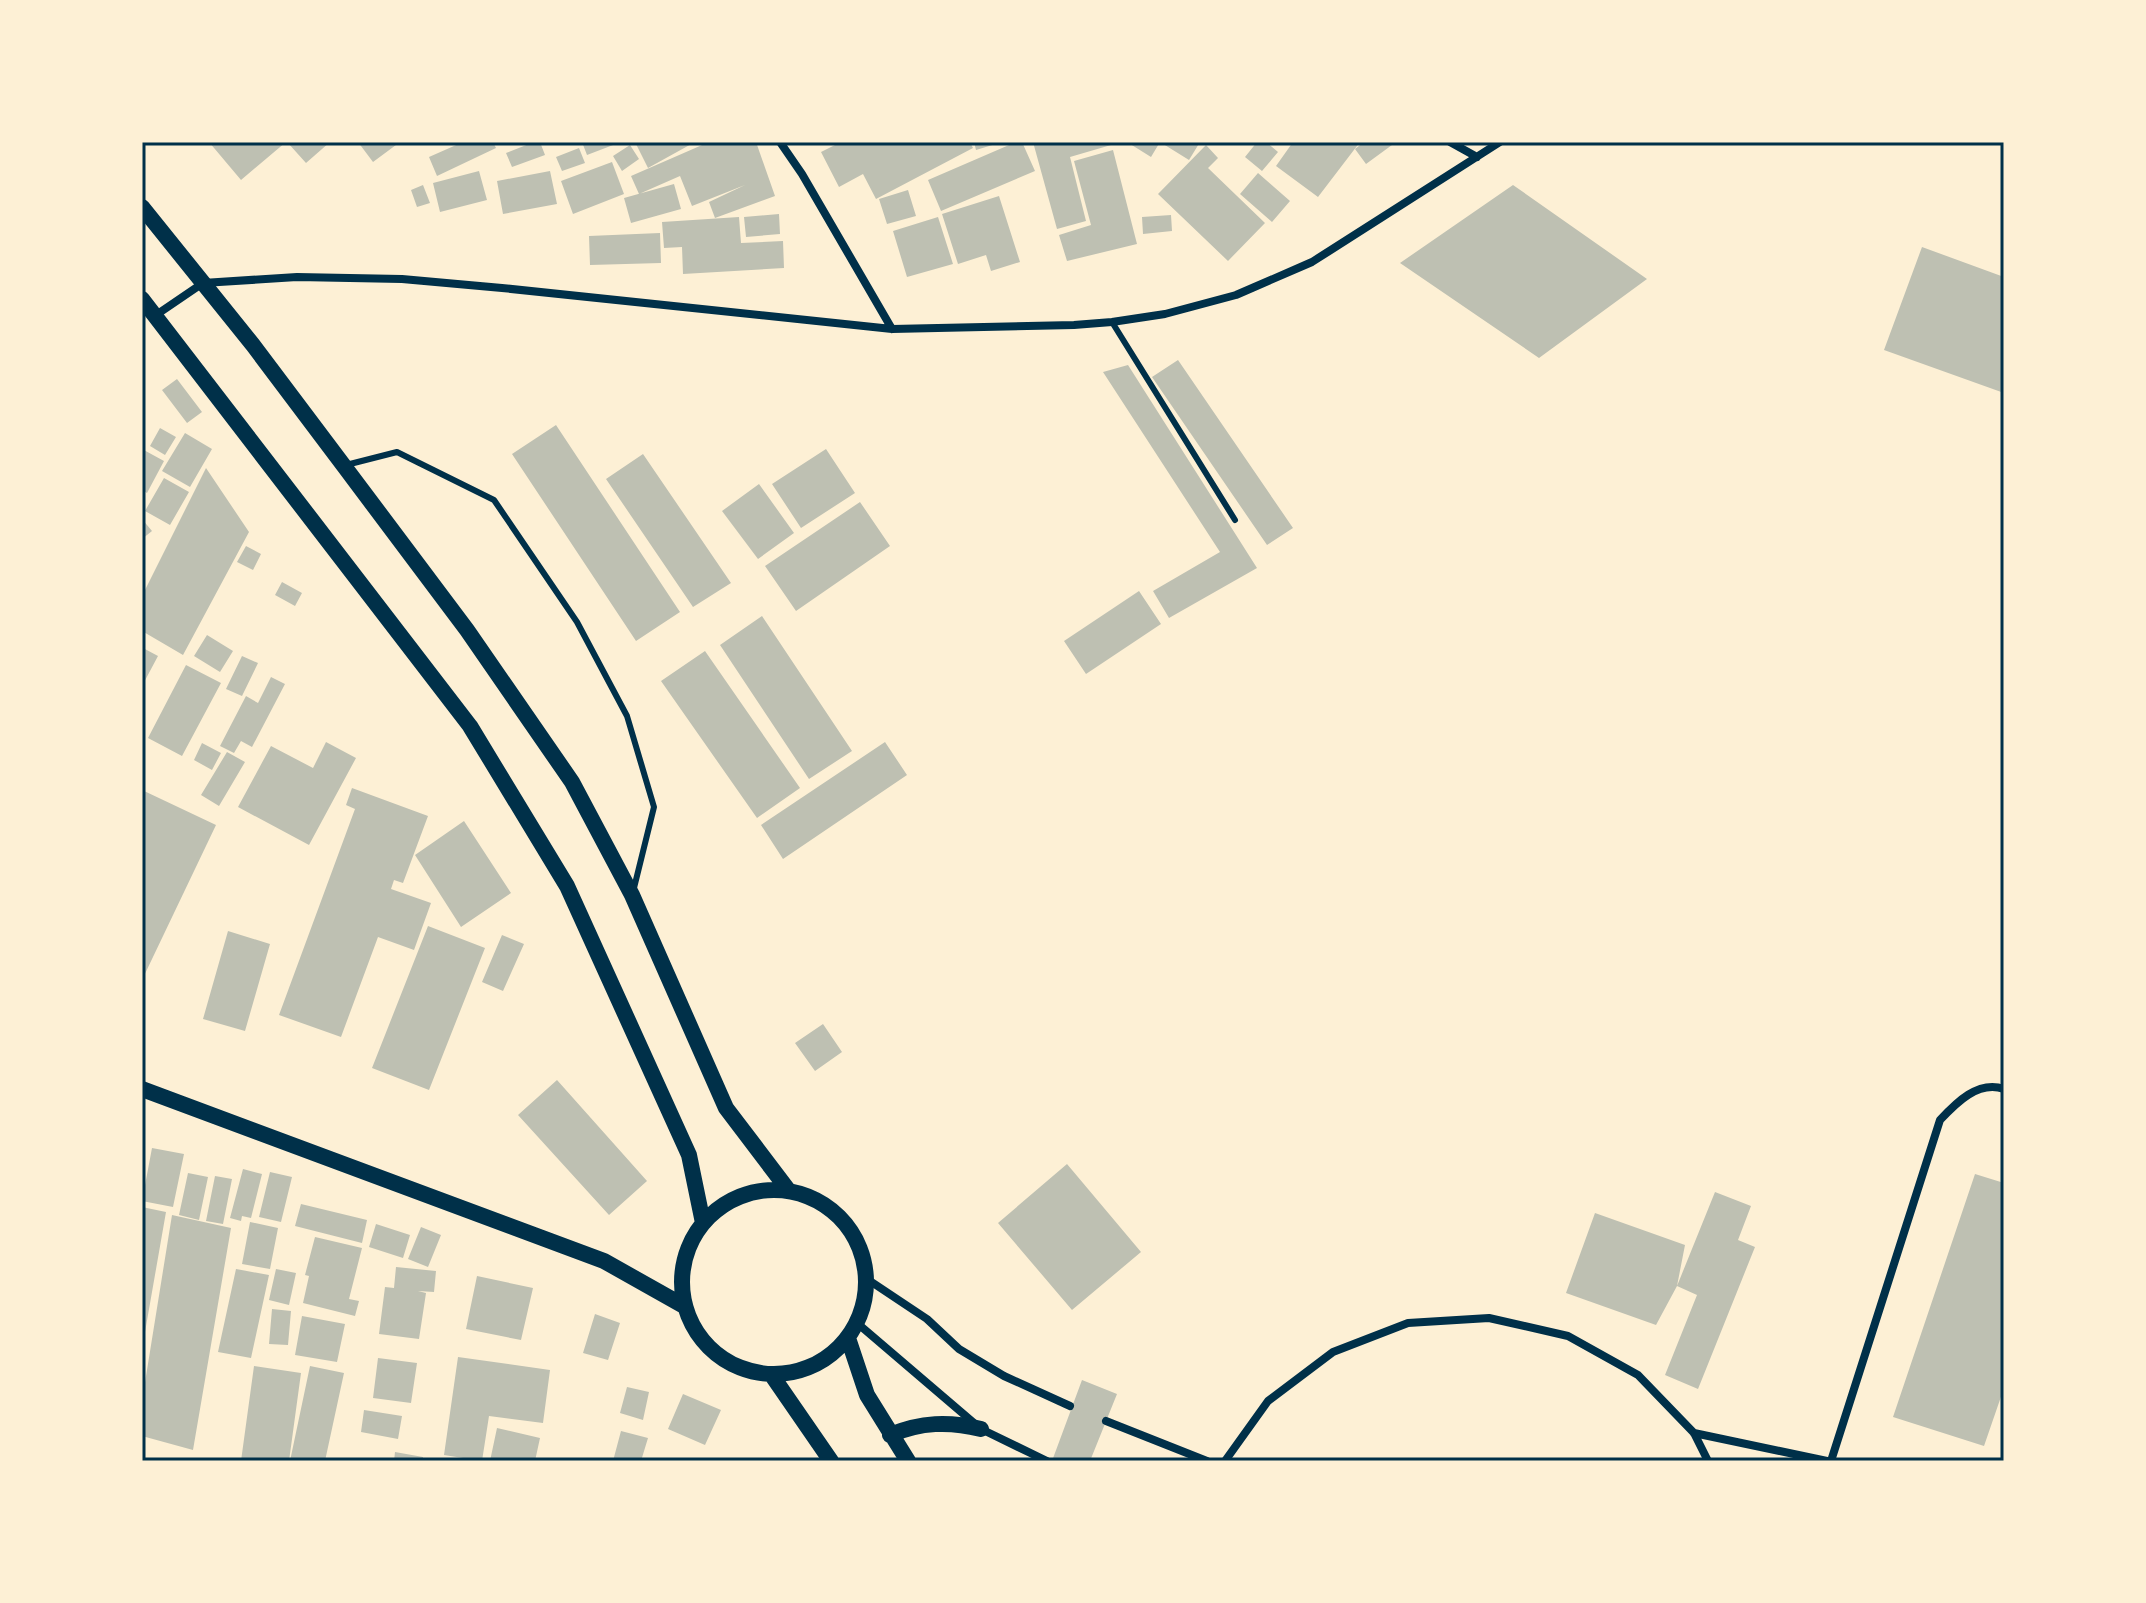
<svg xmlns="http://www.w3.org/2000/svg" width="2146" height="1603" viewBox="0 0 2146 1603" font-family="'Source Sans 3',sans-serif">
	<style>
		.building { fill: #bec0b2 }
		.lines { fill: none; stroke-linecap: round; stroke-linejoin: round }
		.service { stroke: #003049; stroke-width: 6 }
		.minor { stroke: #003049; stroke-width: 8 }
		.secondary { stroke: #003049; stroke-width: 16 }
		.neatline { fill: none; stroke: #003049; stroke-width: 3 }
	</style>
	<rect width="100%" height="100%" fill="#fdf0d5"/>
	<path class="building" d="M 209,142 L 286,142 L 241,180 Z
		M 290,142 L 330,142 L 306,163 L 288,143 Z
		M 358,142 L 400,142 L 373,162 Z
		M 463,142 L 493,142 L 496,148 L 437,176 L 429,157 Z
		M 534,142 L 540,142 L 545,155 L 512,167 L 506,153 Z
		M 582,142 L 621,142 L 587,155 Z
		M 635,142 L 695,142 L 648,168 Z
		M 709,142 L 756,142 L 775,196 L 715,218 L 709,202 L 745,185 L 692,206 L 680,176 L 639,194 L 631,176 Z
		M 841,142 L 970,142 L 973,148 L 876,199 L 863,174 L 839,187 L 821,152 Z
		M 974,142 L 999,142 L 999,143 L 976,150 Z
		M 1016,142 L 1022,142 L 1035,171 L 941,211 L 928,180 Z
		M 1033,142 L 1110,142 L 1111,145 L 1070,157 L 1086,221 L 1057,229 Z
		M 1127,142 L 1200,142 L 1189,160 L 1160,142 L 1151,157 Z
		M 1257,142 L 1266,142 L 1278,152 L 1262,171 L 1245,157 Z
		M 1293,142 L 1360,142 L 1318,197 L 1276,166 Z
		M 1364,142 L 1390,142 L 1392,145 L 1366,164 L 1355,149 Z
		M 630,145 L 639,159 L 622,171 L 613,156 Z
		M 1206,145 L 1218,158 L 1208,168 L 1265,223 L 1228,261 L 1158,194 Z
		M 579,148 L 585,163 L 562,171 L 556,157 Z
		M 1113,150 L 1137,244 L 1067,261 L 1059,235 L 1091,225 L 1074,161 Z
		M 612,162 L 624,194 L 573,214 L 561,181 Z
		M 479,171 L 487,200 L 440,212 L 433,183 Z
		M 550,171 L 557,204 L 503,214 L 497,181 Z
		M 1258,173 L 1290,201 L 1272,222 L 1240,194 Z
		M 674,184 L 681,209 L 631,223 L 624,198 Z
		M 423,185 L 430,203 L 417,207 L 411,190 Z
		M 1513,185 L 1647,279 L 1539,358 L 1400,263 Z
		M 908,190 L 916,216 L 887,224 L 879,199 Z
		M 999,196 L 1020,262 L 991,271 L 986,255 L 958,264 L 942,214 Z
		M 779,214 L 780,234 L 746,237 L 744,217 Z
		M 1171,215 L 1172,231 L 1143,234 L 1142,217 Z
		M 739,217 L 741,243 L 783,241 L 784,268 L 683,274 L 682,247 L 664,248 L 662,222 Z
		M 938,217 L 953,264 L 907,277 L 893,231 Z
		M 660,233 L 661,263 L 590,265 L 589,236 Z
		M 1922,247 L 2004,277 L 2004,393 L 1884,350 Z
		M 1178,360 L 1293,528 L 1267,545 L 1152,377 Z
		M 1128,365 L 1257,568 L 1169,618 L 1153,591 L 1220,552 L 1103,372 Z
		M 177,379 L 202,412 L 187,423 L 162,390 Z
		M 556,425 L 680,612 L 636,641 L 512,454 Z
		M 160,428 L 176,437 L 165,455 L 150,446 Z
		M 185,433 L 212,449 L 190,487 L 162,471 Z
		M 142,449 L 164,461 L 147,493 L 142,490 Z
		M 826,449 L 855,493 L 801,528 L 772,484 Z
		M 643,454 L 731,583 L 693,607 L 606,479 Z
		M 206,468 L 249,532 L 183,655 L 142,631 L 142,596 Z
		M 164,478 L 189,492 L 170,525 L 145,511 Z
		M 759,484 L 794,533 L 758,559 L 722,511 Z
		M 860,502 L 890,546 L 796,611 L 765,566 Z
		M 142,519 L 152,531 L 142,539 Z
		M 246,546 L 261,554 L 253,570 L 237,562 Z
		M 282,582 L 302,593 L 295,606 L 275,595 Z
		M 1139,591 L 1161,624 L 1086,674 L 1064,641 Z
		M 762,616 L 852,751 L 809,779 L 720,645 Z
		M 207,635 L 233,651 L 220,672 L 194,656 Z
		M 143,648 L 158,656 L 142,686 L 142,649 Z
		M 705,651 L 800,788 L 757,818 L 661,681 Z
		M 242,656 L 258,663 L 242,696 L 226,689 Z
		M 186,665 L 221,683 L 182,756 L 148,738 Z
		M 271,677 L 285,684 L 252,747 L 241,741 L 234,753 L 220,746 L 246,696 L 258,703 Z
		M 326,742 L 356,758 L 309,845 L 238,807 L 271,746 L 313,768 Z
		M 885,742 L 907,775 L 783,859 L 761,825 Z
		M 202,743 L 221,753 L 212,770 L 194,760 Z
		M 227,752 L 245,762 L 219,806 L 201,795 Z
		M 352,788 L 428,816 L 403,883 L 394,880 L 391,889 L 431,903 L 414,950 L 378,937 L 341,1037 L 279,1015 L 355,809 L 346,805 Z
		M 142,790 L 216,825 L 142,980 Z
		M 464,821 L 511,893 L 461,927 L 415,855 Z
		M 428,926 L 485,948 L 429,1090 L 372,1068 Z
		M 228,931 L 270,944 L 245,1031 L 203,1019 Z
		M 502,935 L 524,944 L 503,991 L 482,982 Z
		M 823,1024 L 842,1052 L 815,1071 L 795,1043 Z
		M 557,1080 L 647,1181 L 609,1215 L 518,1115 Z
		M 152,1148 L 184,1154 L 173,1207 L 142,1201 Z
		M 1067,1164 L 1141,1252 L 1072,1310 L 998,1223 Z
		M 243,1169 L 262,1174 L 251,1218 L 242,1216 L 241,1221 L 230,1218 Z
		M 270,1172 L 292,1177 L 281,1222 L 259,1217 Z
		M 188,1173 L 208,1177 L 199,1220 L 179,1215 Z
		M 1975,1174 L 2004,1183 L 2004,1388 L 1984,1446 L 1893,1417 Z
		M 215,1176 L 232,1179 L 223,1224 L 206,1221 Z
		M 1715,1192 L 1751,1206 L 1738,1240 L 1755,1247 L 1698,1389 L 1665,1375 L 1697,1295 L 1677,1286 Z
		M 301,1204 L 367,1220 L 362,1243 L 295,1226 Z
		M 142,1207 L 166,1212 L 145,1332 L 142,1331 Z
		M 1595,1213 L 1685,1245 L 1677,1286 L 1656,1325 L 1566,1293 Z
		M 172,1215 L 231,1228 L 193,1450 L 142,1436 L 142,1401 Z
		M 250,1222 L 278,1228 L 270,1269 L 242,1264 Z
		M 376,1224 L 410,1235 L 403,1258 L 369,1247 Z
		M 421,1227 L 441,1235 L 428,1267 L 408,1259 Z
		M 315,1237 L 362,1248 L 349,1299 L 359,1301 L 355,1316 L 303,1303 L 309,1276 L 305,1275 Z
		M 396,1267 L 436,1271 L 434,1292 L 418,1291 L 426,1293 L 419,1339 L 379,1334 L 385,1287 L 394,1288 Z
		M 236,1269 L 269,1275 L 251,1358 L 218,1352 Z
		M 276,1269 L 296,1273 L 289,1305 L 269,1300 Z
		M 477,1276 L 533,1288 L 521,1340 L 466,1329 Z
		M 272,1309 L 291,1311 L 288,1345 L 269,1344 Z
		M 595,1314 L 620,1323 L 608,1360 L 583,1353 Z
		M 302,1316 L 345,1324 L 337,1362 L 295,1355 Z
		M 458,1357 L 550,1370 L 543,1423 L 489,1416 L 482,1461 L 444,1455 Z
		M 378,1358 L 417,1363 L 411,1403 L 373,1398 Z
		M 254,1366 L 301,1373 L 289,1461 L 241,1461 Z
		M 310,1366 L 344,1373 L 325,1461 L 290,1461 Z
		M 1082,1380 L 1117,1394 L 1090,1461 L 1052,1461 Z
		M 627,1387 L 649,1392 L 643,1420 L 620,1413 Z
		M 683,1394 L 721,1410 L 705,1445 L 668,1429 Z
		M 364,1410 L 402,1416 L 398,1439 L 361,1432 Z
		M 497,1428 L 540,1438 L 535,1461 L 490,1461 Z
		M 621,1431 L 648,1438 L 641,1461 L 613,1461 Z
		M 395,1452 L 423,1457 L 423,1461 L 394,1461 Z"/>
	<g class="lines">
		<path class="service" d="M 1112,322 L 1235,520
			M 346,465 L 397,452 L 494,500 L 577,622 L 627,716 L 654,807 L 633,892"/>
		<path class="minor" d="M 780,142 L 802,174 L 892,329
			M 1450,142 L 1477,157
			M 156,315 L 203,283 L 297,277 L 402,279 L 502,288 L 892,329 L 1074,325 L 1112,322 L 1165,314 L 1236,295 L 1312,262 L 1500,142
			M 867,1279 L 927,1319 L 959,1349 L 1004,1376 L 1070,1406
			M 857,1323 L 981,1429 L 1047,1461
			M 1106,1421 L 1207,1461
			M 1694,1433 L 1827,1461
			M 1225,1461 L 1268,1401 L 1333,1352 L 1408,1323 L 1489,1318 L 1568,1336 L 1638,1375 L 1694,1433 L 1708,1461
			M 1831,1461 L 1940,1120 C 1956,1103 1978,1080 2004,1089"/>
		<path class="secondary" d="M 142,207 L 253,345 L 344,466 L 467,630 L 572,782 L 632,895 L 726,1108 L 789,1191
			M 142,299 L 470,726 L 567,886 L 689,1155 L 703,1223
			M 142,1089 L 604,1261 L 684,1306
			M682 1282a92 92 0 1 1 184 0a92 92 0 1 1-184 0Z
			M 848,1338 L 867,1395 L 908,1461
			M 771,1374 L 831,1461
			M 890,1435 C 921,1422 949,1421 981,1429"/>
	</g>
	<rect width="2146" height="1603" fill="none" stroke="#fdf0d5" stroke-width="288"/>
	<rect x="144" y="144" width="1858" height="1315" class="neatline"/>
</svg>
